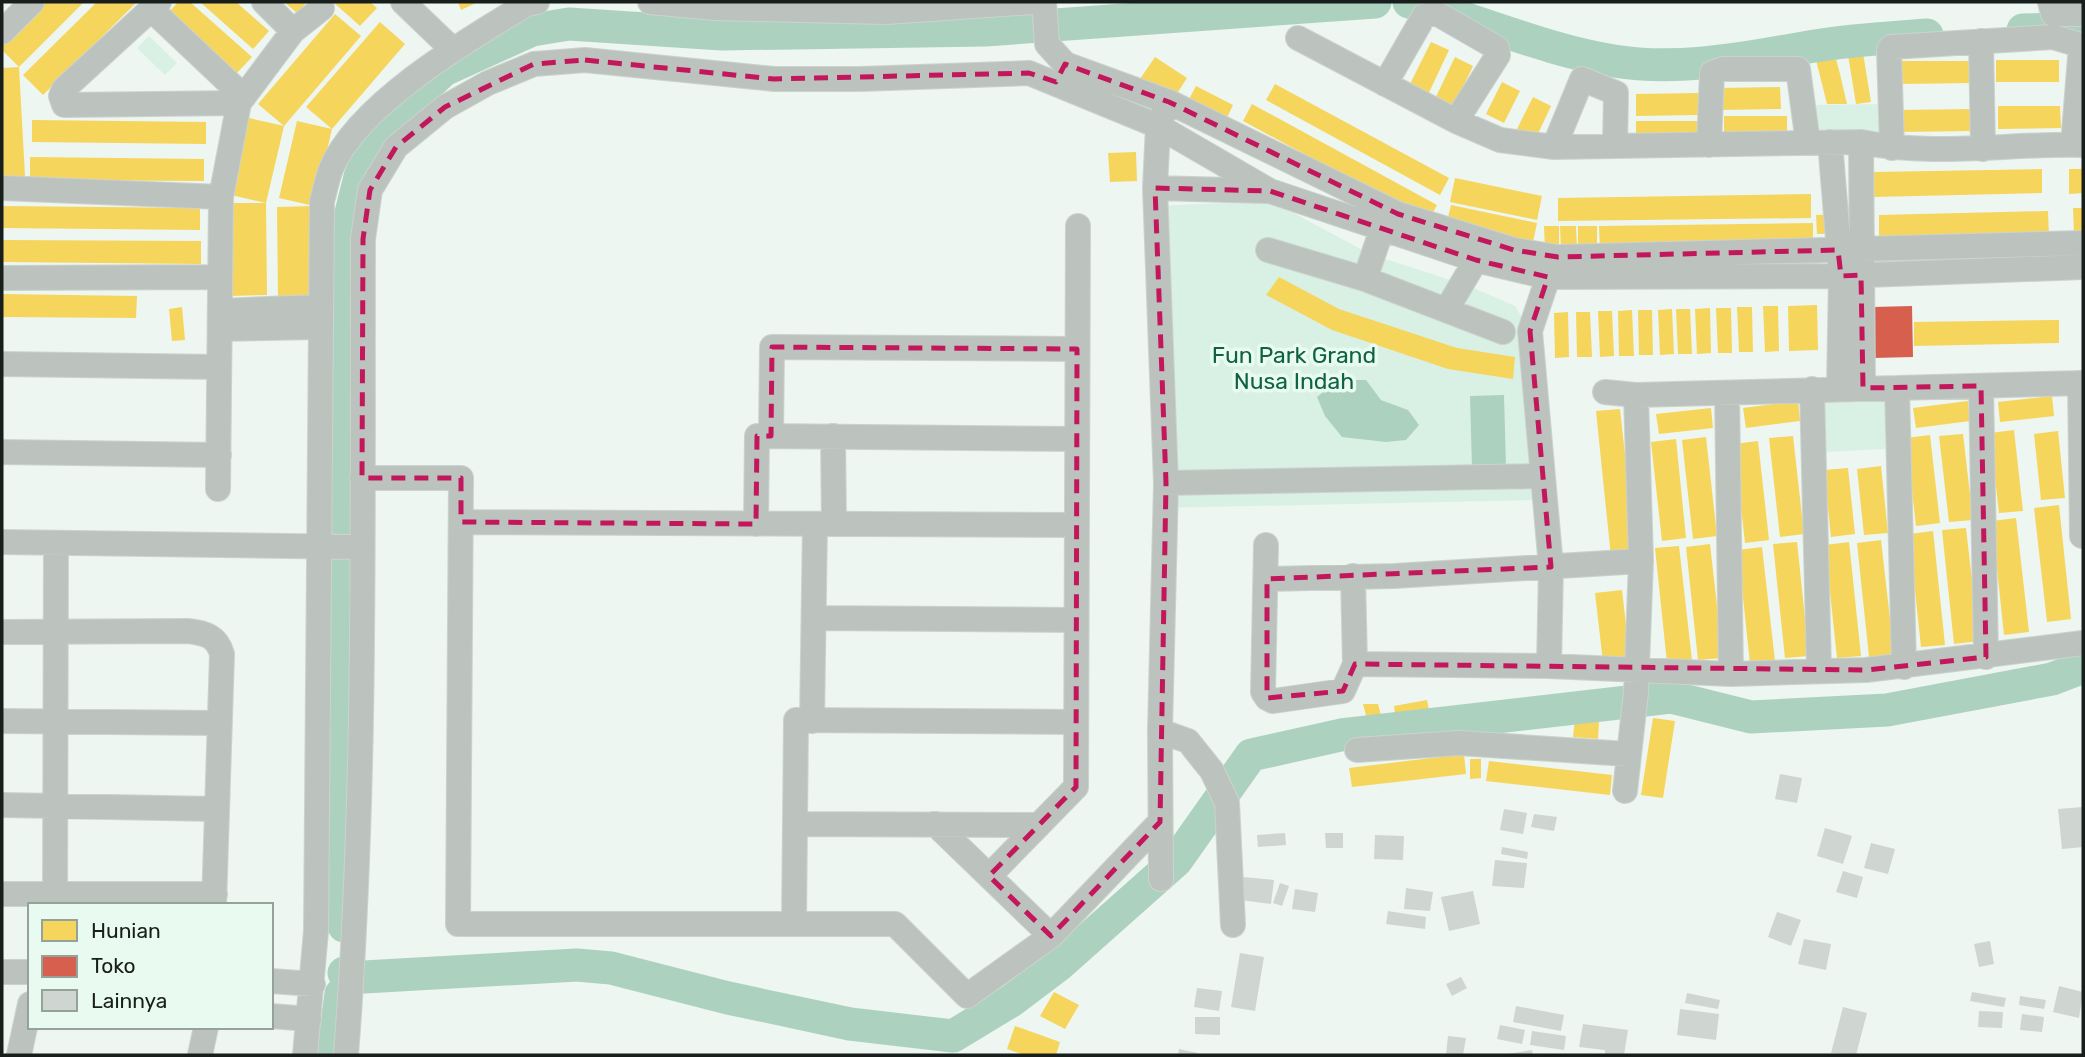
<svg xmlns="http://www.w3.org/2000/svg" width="2085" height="1057" viewBox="0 0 2085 1057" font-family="Rubik,sans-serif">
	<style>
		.green { fill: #d9f1e4 }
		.water { fill: #add1bf }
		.homes { fill: #f6d55c }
		.shops { fill: #d6604d }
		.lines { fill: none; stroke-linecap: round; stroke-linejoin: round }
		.river { stroke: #add1bf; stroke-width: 33 }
		.building { fill: #cfd6d2 }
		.minor-casing { stroke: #ccd3cf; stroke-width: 26 }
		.minor { stroke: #bcc3bf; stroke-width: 24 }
		.marked { fill: none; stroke: #c2185b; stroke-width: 5; stroke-dasharray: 14 9; stroke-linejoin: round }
		.labels { text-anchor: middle; stroke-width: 7; stroke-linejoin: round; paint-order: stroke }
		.park-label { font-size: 23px; fill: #106244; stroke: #e9faf1 }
	</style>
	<rect width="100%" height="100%" fill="#edf6f1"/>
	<path class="green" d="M 149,36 L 177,63 L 165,75 L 137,48 Z
		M 1882,104 L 1882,139 L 1815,139 L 1816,105 Z
		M 1271,201 L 1370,254 L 1469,286 L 1515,306 L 1530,331 L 1538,500 L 1158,508 L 1157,206 Z
		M 1823,396 L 1885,397 L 1885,449 L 1824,452 Z"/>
	<path class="water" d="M 1338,380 L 1366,380 L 1381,400 L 1408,410 L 1419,425 L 1406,440 L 1386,442 L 1342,437 L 1325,416 L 1317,397 Z
		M 1504,395 L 1506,467 L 1472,468 L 1470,396 Z"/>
	<path class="homes" d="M 45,2 L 84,2 L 19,67 L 2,50 L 2,45 Z
		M 97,2 L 137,2 L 43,95 L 23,75 Z
		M 178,2 L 190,2 L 252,57 L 235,75 L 167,14 Z
		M 200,2 L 236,2 L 269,31 L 253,49 Z
		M 284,2 L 307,2 L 297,13 Z
		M 333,2 L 370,2 L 377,8 L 360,26 Z
		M 458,2 L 478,2 L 461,10 Z
		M 335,14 L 361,36 L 284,126 L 266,203 L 267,295 L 229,296 L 228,203 L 266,203 L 231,195 L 249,118 L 284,126 L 258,104 Z
		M 380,22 L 405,44 L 332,129 L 314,206 L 315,298 L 278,299 L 277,207 L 314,206 L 279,198 L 297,121 L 332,129 L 306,107 Z
		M 1431,42 L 1449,50 L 1426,99 L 1407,90 Z
		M 1863,53 L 1871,102 L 1856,104 L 1848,55 Z
		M 1835,55 L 1840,74 L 1847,104 L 1827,104 L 1816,60 Z
		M 1155,57 L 1187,78 L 1171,103 L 1138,82 Z
		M 1455,57 L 1473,66 L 1451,112 L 1433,103 Z
		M 1996,60 L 2059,60 L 2059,82 L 1996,82 Z
		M 1897,61 L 1974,61 L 1975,83 L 1897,84 Z
		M 19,67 L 25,176 L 2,177 L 2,68 Z
		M 1502,82 L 1520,91 L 1504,123 L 1486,114 Z
		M 1275,84 L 1449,178 L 1440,195 L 1266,100 Z
		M 1196,86 L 1233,105 L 1225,122 L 1187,103 Z
		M 1780,87 L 1781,109 L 1718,110 L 1717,88 Z
		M 1699,93 L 1699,115 L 1636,116 L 1636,94 Z
		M 1533,97 L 1551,106 L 1536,138 L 1517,129 Z
		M 1252,104 L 1437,205 L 1428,221 L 1243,121 Z
		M 1998,106 L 2060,106 L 2061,128 L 1998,129 Z
		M 1974,109 L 1974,131 L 1896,132 L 1896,110 Z
		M 1724,116 L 1787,116 L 1787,138 L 1724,139 Z
		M 32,120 L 206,122 L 206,144 L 32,142 Z
		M 1636,121 L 1699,121 L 1699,143 L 1636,144 Z
		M 1136,152 L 1137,181 L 1110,182 L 1108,153 Z
		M 30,157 L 204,159 L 204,181 L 30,180 Z
		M 2042,169 L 2042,193 L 1873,197 L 1873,172 Z
		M 2069,169 L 2083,169 L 2083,193 L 2069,194 Z
		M 1455,178 L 1542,196 L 1537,220 L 1450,202 Z
		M 1811,194 L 1811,218 L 1558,221 L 1558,198 Z
		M 1451,205 L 1537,223 L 1532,247 L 1445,229 Z
		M 2,206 L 200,208 L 200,230 L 2,228 Z
		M 2073,208 L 2083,208 L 2083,232 L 2074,233 Z
		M 2048,211 L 2049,236 L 1879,239 L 1879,215 Z
		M 1868,213 L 1868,233 L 1817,234 L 1816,215 Z
		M 1813,223 L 1813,246 L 1600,249 L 1599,226 Z
		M 1544,226 L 1559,226 L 1559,250 L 1545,250 Z
		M 1560,226 L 1576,226 L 1577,250 L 1561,250 Z
		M 1578,226 L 1597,226 L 1597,249 L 1578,249 Z
		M 2,240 L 201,241 L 201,264 L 2,262 Z
		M 1279,277 L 1339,309 L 1457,348 L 1515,357 L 1513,379 L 1448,369 L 1332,330 L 1266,295 Z
		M 2,294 L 137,296 L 136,318 L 2,317 Z
		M 1817,305 L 1818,350 L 1789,351 L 1788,306 Z
		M 1763,306 L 1778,306 L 1779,351 L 1765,352 Z
		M 182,307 L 185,340 L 172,341 L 169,309 Z
		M 1737,307 L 1752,307 L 1753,352 L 1739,352 Z
		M 1710,308 L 1711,353 L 1697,354 L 1695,309 Z
		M 1716,308 L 1731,308 L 1732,353 L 1718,353 Z
		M 1672,309 L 1674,354 L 1660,355 L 1658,310 Z
		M 1676,309 L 1690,309 L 1692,354 L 1678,354 Z
		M 1632,310 L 1634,356 L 1619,356 L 1618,311 Z
		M 1638,310 L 1652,310 L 1653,355 L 1639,355 Z
		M 1598,311 L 1612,311 L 1614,356 L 1600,357 Z
		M 1568,312 L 1569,357 L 1555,358 L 1554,313 Z
		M 1576,312 L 1590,312 L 1592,357 L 1577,357 Z
		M 2059,320 L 2059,343 L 1914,346 L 1914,322 Z
		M 2052,396 L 2054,416 L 2000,422 L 1998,402 Z
		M 1798,401 L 1800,421 L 1746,428 L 1743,408 Z
		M 1968,401 L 1970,421 L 1916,428 L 1913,408 Z
		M 1711,408 L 1713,428 L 1659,434 L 1656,414 Z
		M 1620,409 L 1636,554 L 1611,557 L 1596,411 Z
		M 2014,430 L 2023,511 L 1999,513 L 1990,433 Z
		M 2058,431 L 2065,498 L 2041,500 L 2034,434 Z
		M 1963,434 L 1973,520 L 1949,522 L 1939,436 Z
		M 1930,435 L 1940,523 L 1916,526 L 1906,438 Z
		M 1793,436 L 1804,534 L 1780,537 L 1769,438 Z
		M 1706,437 L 1717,536 L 1693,539 L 1682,440 Z
		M 1676,439 L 1686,538 L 1662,541 L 1651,442 Z
		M 1758,441 L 1769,540 L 1745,543 L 1734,444 Z
		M 1881,466 L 1888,533 L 1864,535 L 1857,469 Z
		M 1848,468 L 1855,534 L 1831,537 L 1824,470 Z
		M 2059,505 L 2071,619 L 2047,622 L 2034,508 Z
		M 2016,518 L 2029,632 L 2004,635 L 1992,521 Z
		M 1966,528 L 1979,641 L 1954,644 L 1942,530 Z
		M 1933,531 L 1945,645 L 1921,647 L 1909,534 Z
		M 1881,540 L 1894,654 L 1869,657 L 1857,543 Z
		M 1797,542 L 1809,656 L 1785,658 L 1773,544 Z
		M 1849,542 L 1861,656 L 1837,658 L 1825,545 Z
		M 1710,544 L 1723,658 L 1698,660 L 1686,547 Z
		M 1679,546 L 1692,660 L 1667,663 L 1655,548 Z
		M 1762,547 L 1775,661 L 1750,664 L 1738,550 Z
		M 1622,590 L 1630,659 L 1603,662 L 1595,593 Z
		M 1427,700 L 1430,715 L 1396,722 L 1394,706 Z
		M 1363,704 L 1378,704 L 1382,719 L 1367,719 Z
		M 1653,718 L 1675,721 L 1663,798 L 1641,795 Z
		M 1575,719 L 1599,721 L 1598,739 L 1573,737 Z
		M 1464,754 L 1466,774 L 1352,787 L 1349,768 Z
		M 1470,759 L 1481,759 L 1481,778 L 1470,779 Z
		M 1489,761 L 1612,775 L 1610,795 L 1486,781 Z
		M 1054,992 L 1079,1005 L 1065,1029 L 1040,1016 Z
		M 1015,1026 L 1060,1042 L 1056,1055 L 1025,1055 L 1007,1049 Z"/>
	<path class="shops" d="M 1912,306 L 1913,357 L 1874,358 L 1873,307 Z"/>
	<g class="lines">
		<path class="river" d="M 1409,2 C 1477,19 1544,50 1614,61 C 1682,72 1748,57 1815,46 C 1852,40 1890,38 1927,35
			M 2023,30 L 2083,29
			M 344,926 L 346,233 L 360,177 L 378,131 L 444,70 L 532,30 L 569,24 L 722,34 L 985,30 L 1375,2
			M 344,973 L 364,977 L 577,965 L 611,968 L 728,998 L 850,1024 L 953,1036 L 1011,1001 L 1060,964 L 1176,861 L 1251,755 L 1341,735 L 1671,697 L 1751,717 L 1887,710 L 2052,679 L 2083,667
			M 333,1055 L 341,994"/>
	</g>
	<path class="building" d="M 1780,774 L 1802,778 L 1797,803 L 1775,799 Z
		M 2083,807 L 2083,847 L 2062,849 L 2058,809 Z
		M 1504,809 L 1527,813 L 1523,834 L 1500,830 Z
		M 1534,814 L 1557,817 L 1554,831 L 1531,827 Z
		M 1825,828 L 1852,836 L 1843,864 L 1817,856 Z
		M 1285,833 L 1286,845 L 1258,847 L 1257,835 Z
		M 1325,833 L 1343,833 L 1343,848 L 1326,848 Z
		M 1375,835 L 1404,836 L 1403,860 L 1374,859 Z
		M 1871,843 L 1895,849 L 1888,874 L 1864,868 Z
		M 1502,847 L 1528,852 L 1527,859 L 1501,854 Z
		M 1495,860 L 1527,863 L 1524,888 L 1492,886 Z
		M 1843,871 L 1863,877 L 1857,898 L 1836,892 Z
		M 1243,877 L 1274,880 L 1271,904 L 1240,900 Z
		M 1280,883 L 1289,886 L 1282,906 L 1273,903 Z
		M 1406,888 L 1433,892 L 1430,911 L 1404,909 Z
		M 1295,889 L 1318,893 L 1315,912 L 1292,909 Z
		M 1473,891 L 1480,924 L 1449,931 L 1441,897 Z
		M 1388,911 L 1426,917 L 1425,929 L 1386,924 Z
		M 1777,912 L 1801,920 L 1791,946 L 1768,937 Z
		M 1804,939 L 1831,944 L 1826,970 L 1798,964 Z
		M 1990,941 L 1994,964 L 1979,967 L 1974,944 Z
		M 1240,953 L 1264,957 L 1255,1011 L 1231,1007 Z
		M 1461,977 L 1467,988 L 1452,996 L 1446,984 Z
		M 2059,986 L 2083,992 L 2079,1018 L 2053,1012 Z
		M 1197,988 L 1222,991 L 1219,1011 L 1194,1007 Z
		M 1972,992 L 2006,998 L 2004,1007 L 1970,1001 Z
		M 1687,993 L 1720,1000 L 1718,1009 L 1685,1003 Z
		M 2020,996 L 2046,1000 L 2044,1009 L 2019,1005 Z
		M 1516,1006 L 1564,1015 L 1561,1031 L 1513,1022 Z
		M 1843,1007 L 1867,1013 L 1856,1055 L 1831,1053 Z
		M 1680,1009 L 1719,1014 L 1716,1040 L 1677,1035 Z
		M 1979,1011 L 2003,1012 L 2002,1028 L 1978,1027 Z
		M 2022,1014 L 2044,1017 L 2042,1032 L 2020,1030 Z
		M 1195,1017 L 1220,1017 L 1220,1035 L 1195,1034 Z
		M 1583,1024 L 1628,1030 L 1624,1055 L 1605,1055 L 1605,1050 L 1579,1047 Z
		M 1500,1025 L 1525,1030 L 1522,1044 L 1497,1039 Z
		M 1532,1031 L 1566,1036 L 1564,1050 L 1530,1045 Z
		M 1448,1036 L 1466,1038 L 1463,1055 L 1446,1055 Z
		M 1179,1049 L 1198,1053 L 1197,1055 L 1178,1055 Z
		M 1532,1050 L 1533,1055 L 1508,1055 L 1508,1054 Z"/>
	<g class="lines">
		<defs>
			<path id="minor" d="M 159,2 L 64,89 L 61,96 L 64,105 L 239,103
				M 264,2 L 293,31
				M 403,2 L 452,49
				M 650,2 L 715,8 L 886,12 L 1033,2
				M 1044,2 L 1047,44 L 1065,64 L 1169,102 L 1398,214 L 1514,250 L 1558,257 L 2083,243
				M 2050,2 L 2053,14 L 2083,14
				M 151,9 L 242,95
				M 2,32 L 32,2
				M 1298,38 L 1456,121 L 1500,140 L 1554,147 L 1861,142 C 1935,157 2009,143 2083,145
				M 1981,41 L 1983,149
				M 1385,84 L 1424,16 L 1436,13 L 1497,48 L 1498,55 L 1456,121
				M 1830,142 L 1841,276 L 1839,388
				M 1861,142 L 1863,388
				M 1709,145 L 1712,73 L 1723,69 L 1798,69 L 1808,143
				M 2073,145 L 2081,45
				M 1554,147 L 1582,79 L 1616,93 L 1615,146
				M 1892,148 L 1889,50 L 1891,47 L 2053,37 L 2083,46
				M 2,188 L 221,197
				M 1155,188 L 1266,191
				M 1268,250 L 1365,279 L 1503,332
				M 1548,277 L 1530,331 L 1551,567 L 1549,666
				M 2,278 L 219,277
				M 1365,279 L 1383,226
				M 1447,309 L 1476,260
				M 220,311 L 319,307
				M 220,329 L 320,327
				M 2,364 L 219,367
				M 2080,383 L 2082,536
				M 1981,386 L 1986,657
				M 1897,388 L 1904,667
				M 1812,389 L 1819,671
				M 1605,392 L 1636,395 L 2083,383
				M 1727,393 L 1731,674
				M 771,436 L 772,347 L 1077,349
				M 833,436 L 834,524
				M 2,452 L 219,455
				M 362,478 L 461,478 L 458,924 L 895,924 L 967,996 L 1051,936 L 1160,822
				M 1166,483 L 1542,476
				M 218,489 L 221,197 L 239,103 L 293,31 L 322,8
				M 461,522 L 1077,525
				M 756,524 L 757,436 L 1077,439
				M 2,542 L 362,547
				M 1266,545 L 1263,692 L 1267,698 L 1273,701 L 1343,691 L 1355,664 L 1549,666 L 1731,674 L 1866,670 L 2083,643
				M 1353,576 L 1355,664
				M 1267,579 L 1394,576 L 1641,561
				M 814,618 L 1076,620
				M 2,632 L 188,631 C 205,633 217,636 222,654 L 214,905
				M 2,721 L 218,723
				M 812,721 L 815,524
				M 1160,731 L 1188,741 L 1212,771 L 1227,803 L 1233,925
				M 1357,750 L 1459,743 L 1627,754
				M 1625,791 L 1636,692 L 1641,561 L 1636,395
				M 2,805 L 216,809
				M 795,824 L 1039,825
				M 935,824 L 1051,936
				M 989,876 L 1076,787 L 1078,226
				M 1161,879 L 1160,731 L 1166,483 L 1155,188 L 1158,126 L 1163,115
				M 2,894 L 215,894
				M 55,905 L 56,543
				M 794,924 L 796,720 L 1076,722
				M 2,972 L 30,972
				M 271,981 L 313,984
				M 271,1016 L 309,1019
				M 19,1055 L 30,1004
				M 200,1055 L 206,1027
				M 305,1055 L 316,931 L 322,201 C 325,191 327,179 331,169 C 358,104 467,40 527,4 L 537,2
				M 346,1055 C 367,786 362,510 363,239 L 370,190 L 396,147 L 445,107 L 488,83 L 534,64 L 585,60 L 774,79 L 860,79 L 1029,73 L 1158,126 L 1270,191 L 1476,260 L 1548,277 L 1841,276 L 2083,267"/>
		</defs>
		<use href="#minor" class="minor-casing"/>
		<use href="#minor" class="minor"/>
	</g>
	<path class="marked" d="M 585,60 L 774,79 L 1029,73 L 1056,82 L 1065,64 L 1169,102 L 1398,214 L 1514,250 L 1558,257 L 1838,250 L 1841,276 L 1861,275 L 1863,388 L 1981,386 L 1986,657 L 1866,670 L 1355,664 L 1343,691 L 1267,698 L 1267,579 L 1551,567 L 1530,331 L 1548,277 L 1476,260 L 1270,191 L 1155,188 L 1166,483 L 1160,822 L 1051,936 L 989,876 L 1076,787 L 1077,349 L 772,347 L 771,436 L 757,436 L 756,524 L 461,522 L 461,478 L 362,478 L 363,239 L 370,190 L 396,147 L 445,107 L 534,64 Z"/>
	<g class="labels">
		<g class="park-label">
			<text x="1294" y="363">Fun Park Grand<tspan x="1294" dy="26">Nusa Indah</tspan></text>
		</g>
	</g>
	<rect width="2085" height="1057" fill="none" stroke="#181e1b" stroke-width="7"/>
	<rect x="28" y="903" width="245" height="126" fill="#e9faf1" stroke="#95a29b" stroke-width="2"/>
	<rect x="42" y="920" width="35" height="21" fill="#f6d55c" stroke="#95a29b" stroke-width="2"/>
	<text x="91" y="938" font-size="21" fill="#181e1b">Hunian</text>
	<rect x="42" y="956" width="35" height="21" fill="#d6604d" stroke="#95a29b" stroke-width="2"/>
	<text x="91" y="973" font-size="21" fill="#181e1b">Toko</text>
	<rect x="42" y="990" width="35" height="21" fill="#cfd6d2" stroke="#95a29b" stroke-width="2"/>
	<text x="91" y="1008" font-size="21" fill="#181e1b">Lainnya</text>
</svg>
